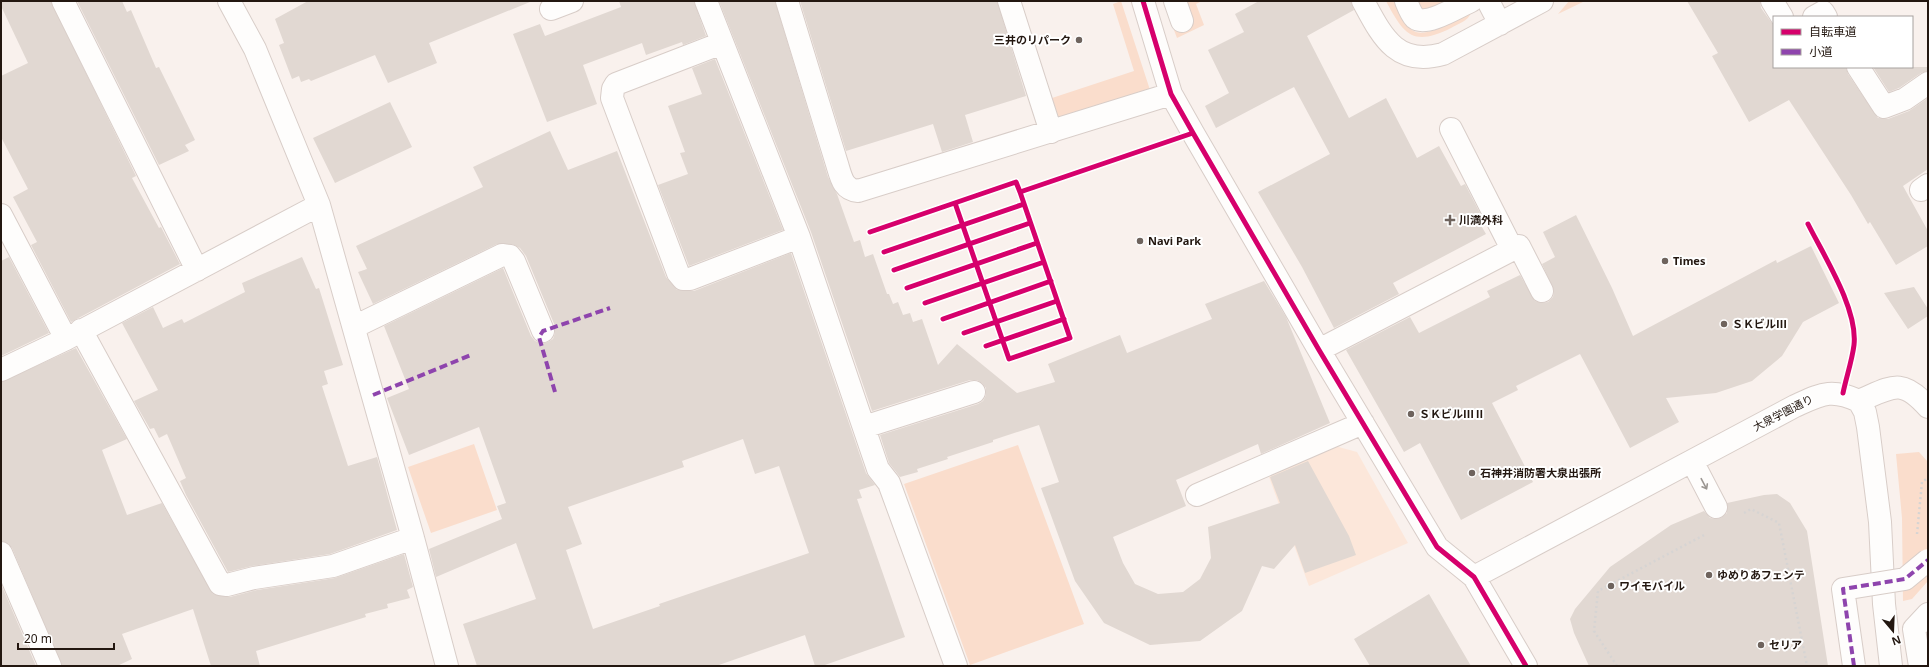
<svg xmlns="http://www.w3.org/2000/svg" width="1929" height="667" viewBox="0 0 1929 667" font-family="'Noto Sans','Noto Sans JP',sans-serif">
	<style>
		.built { fill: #fce7da }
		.green { fill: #faddcc }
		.building { fill: #e1d8d2; fill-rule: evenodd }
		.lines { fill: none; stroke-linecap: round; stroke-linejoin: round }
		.minor-casing { stroke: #d8cdc8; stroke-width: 24 }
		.path { stroke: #d6d4d3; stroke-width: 2.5; stroke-dasharray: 2 3; stroke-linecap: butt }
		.minor { stroke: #fefdfc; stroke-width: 22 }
		.minor-bridge-casing { stroke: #d8cdc8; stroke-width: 24; stroke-linecap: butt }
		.minor-bridge { stroke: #fefdfc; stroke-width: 22 }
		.quiet { stroke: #8e44ad; stroke-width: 4; stroke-dasharray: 8 4; stroke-linecap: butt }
		.cycleway-casing { stroke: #fff; stroke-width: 8 }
		.cycleway { stroke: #d6006c; stroke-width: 5 }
		.oneway { stroke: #9b9692 }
		.poi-dot { fill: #6e635d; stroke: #fff; stroke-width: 1.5 }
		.labels { text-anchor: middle; stroke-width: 4; stroke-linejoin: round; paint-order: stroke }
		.poi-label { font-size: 11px; font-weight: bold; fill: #231710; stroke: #fff; text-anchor: start }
		.street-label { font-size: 11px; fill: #231710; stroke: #fff }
	</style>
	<rect width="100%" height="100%" fill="#f9f1ed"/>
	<path class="built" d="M 1335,446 L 1357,452 L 1408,543 L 1309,586 L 1269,477 Z"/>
	<path class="green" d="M 1121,1 L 1151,93 L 1060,122 L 1052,98 L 1134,71 L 1113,4 Z
		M 1186,1 L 1202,1 L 1196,4 L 1204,25 L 1177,38 L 1174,30 L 1192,24 Z
		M 1386,1 L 1396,1 C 1400,10 1404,22 1411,29 C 1424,42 1457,18 1471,11 L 1471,13 C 1468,21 1458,24 1451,28 C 1413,47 1404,35 1386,1 Z
		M 1415,1 L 1450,1 L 1425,14 Z
		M 1569,1 L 1585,1 L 1558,14 Z
		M 474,444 L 497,510 L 431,533 L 408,467 Z
		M 1018,445 L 1084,624 L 970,665 L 904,484 Z
		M 1919,452 L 1928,462 L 1928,581 L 1912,599 L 1903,601 L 1902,518 L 1896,454 Z"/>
	<path class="building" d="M 1,1 L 51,1 L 136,176 L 132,178 L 159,228 L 161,227 L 180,264 L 71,322 L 31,245 L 37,242 L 13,197 L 28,189 L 1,137 L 1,76 L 28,63 L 1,6 Z
		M 77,1 L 122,1 L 127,12 L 131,10 L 156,68 L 159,67 L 195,140 L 185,145 L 189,151 L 159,165 Z
		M 308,1 L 529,1 L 530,2 L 429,43 L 437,63 L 388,83 L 375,55 L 311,81 L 309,79 L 301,82 L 299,76 L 292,79 L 279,45 L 284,43 L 275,19 Z
		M 619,1 L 694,1 L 706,36 L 683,45 L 682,42 L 646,55 L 642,43 L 583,65 L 597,104 L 547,122 L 513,34 L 540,24 L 545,36 L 621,7 Z
		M 719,1 L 775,1 L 828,177 L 837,194 L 854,242 L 860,240 L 865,257 L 873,254 L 887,294 L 889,294 L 893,304 L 898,302 L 903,315 L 910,313 L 913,322 L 922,319 L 938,365 L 957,344 L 1017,393 L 1055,382 L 1048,364 L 1120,335 L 1127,353 L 1212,319 L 1205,304 L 1264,281 L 1286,317 L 1330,423 L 1261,454 L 1258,444 L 1176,480 L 1186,506 L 1113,537 L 1123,563 L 1135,584 L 1158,594 L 1183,592 L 1200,579 L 1211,558 L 1208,527 L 1280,503 L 1270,477 L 1308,461 L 1349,536 L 1356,555 L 1305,573 L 1295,545 L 1274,569 L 1262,566 L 1242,611 L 1200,641 L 1150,645 L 1104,623 L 1075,581 L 1041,488 L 1059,482 L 1039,425 L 993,440 L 993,442 L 947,457 L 948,459 L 917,469 L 918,472 L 900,477 L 889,463 L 880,435 L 978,404 L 983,401 L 986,395 L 986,388 L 982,383 L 977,380 L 970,380 L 872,411 L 811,232 Z
		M 800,1 L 997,1 L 1026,96 L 965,115 L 973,142 L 942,152 L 933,124 L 846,151 Z
		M 1259,1 L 1351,1 L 1354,10 L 1307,36 L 1349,118 L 1386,98 L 1417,158 L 1439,146 L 1461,186 L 1465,184 L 1481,215 L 1476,217 L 1486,234 L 1393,283 L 1399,294 L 1334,328 L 1302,267 L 1258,192 L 1330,154 L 1294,87 L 1216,128 L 1205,106 L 1229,93 L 1208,50 L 1244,32 L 1235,14 Z
		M 1687,1 L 1760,1 L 1761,8 L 1774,26 L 1774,67 L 1846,67 L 1848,74 L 1878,118 L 1888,119 L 1909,111 L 1928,98 L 1928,169 L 1903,186 L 1928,231 L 1928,246 L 1896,265 L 1870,222 L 1868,224 L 1851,195 L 1789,100 L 1749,122 L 1712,56 L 1718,53 Z
		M 715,59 L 783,230 L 689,266 L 658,185 L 688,174 L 680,153 L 685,152 L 668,106 L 702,94 L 692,68 Z
		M 1873,67 L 1928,67 L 1928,71 L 1921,73 L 1899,88 L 1889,92 Z
		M 390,102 L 412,147 L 335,183 L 313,138 Z
		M 550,131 L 568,170 L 617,151 L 666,277 L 677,290 L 694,291 L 791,253 L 866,473 L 875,485 L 859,490 L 862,498 L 857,499 L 905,637 L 822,666 L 815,666 L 805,635 L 716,666 L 477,666 L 463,624 L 536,599 L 516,543 L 436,577 L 429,549 L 502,519 L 497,506 L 506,503 L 479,427 L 409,455 L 387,398 L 409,389 L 384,326 L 503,268 L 531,336 L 535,341 L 541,343 L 548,342 L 553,339 L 555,333 L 555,326 L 526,256 L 520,248 L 512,244 L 497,244 L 373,304 L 358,272 L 367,269 L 356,246 L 483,187 L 473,167 ZM 743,439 L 755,474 L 779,466 L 809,553 L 659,604 L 660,606 L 593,629 L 566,550 L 582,544 L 568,507 L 684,467 L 682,461 Z
		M 1576,215 L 1612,288 L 1633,336 L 1776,260 L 1777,263 L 1811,246 L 1839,303 L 1803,322 L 1782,356 L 1752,381 L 1716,393 L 1666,398 L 1679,422 L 1630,448 L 1580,354 L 1516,386 L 1518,390 L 1492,403 L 1533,482 L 1461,520 L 1420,443 L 1404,452 L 1346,350 L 1410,317 L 1419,333 L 1490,297 L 1487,291 L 1520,275 L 1535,301 L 1542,303 L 1548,302 L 1553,297 L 1554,291 L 1542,264 L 1555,257 L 1543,232 Z
		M 9,257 L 49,333 L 1,356 L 1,261 Z
		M 302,257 L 316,289 L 319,288 L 343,365 L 324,371 L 328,384 L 322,386 L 348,466 L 377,457 L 397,530 L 330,554 L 252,566 L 228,572 L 186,495 L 180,481 L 186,478 L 167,434 L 159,438 L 154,428 L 150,429 L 134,401 L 158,390 L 122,323 L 153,307 L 163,328 L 182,319 L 184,323 L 245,292 L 242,283 Z
		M 1914,287 L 1928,309 L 1928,316 L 1908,329 L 1884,293 Z
		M 76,348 L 127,439 L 102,450 L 127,515 L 162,503 L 213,594 L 230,597 L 257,590 L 335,578 L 404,554 L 413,587 L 407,590 L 410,598 L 387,604 L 388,608 L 365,614 L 366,617 L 256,651 L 260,666 L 211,666 L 193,609 L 122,634 L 132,659 L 117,666 L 62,666 L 12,548 L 8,543 L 1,541 L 1,382 Z
		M 1777,494 L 1790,503 L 1807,531 L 1828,666 L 1589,666 L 1574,633 L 1570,619 L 1575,609 L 1610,567 L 1671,525 L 1704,511 L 1710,518 L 1715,519 L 1721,518 L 1727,513 L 1727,503 L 1764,495 Z
		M 1,584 L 36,666 L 1,666 Z
		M 1429,594 L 1471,666 L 1370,666 L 1354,639 Z"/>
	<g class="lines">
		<defs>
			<path id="minor" d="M 63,1 L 197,270
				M 229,1 L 255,49 L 319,205 L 413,538 L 447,666
				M 706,1 L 799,237 L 878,469 L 889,483 L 956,666
				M 787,1 L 837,164 C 841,177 843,190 858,191 L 1171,94
				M 1009,1 L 1051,132
				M 1143,1 L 1171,94 L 1193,133 L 1319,350 L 1437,547 L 1474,577 L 1526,666
				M 1175,1 L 1182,21
				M 1363,1 C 1382,36 1396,67 1443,54 L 1542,1
				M 1406,1 C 1408,6 1411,14 1415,18 C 1426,27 1459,6 1471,1
				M 1488,1 L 1500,24
				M 1772,1 L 1782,17
				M 551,9 L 572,1
				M 1814,17 L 1823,12 L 1826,17
				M 722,43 L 616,84 L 613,89 L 612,98 L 678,273 L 683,279 L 690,279 L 799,237
				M 1858,67 L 1884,107 L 1905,99 L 1928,83
				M 1451,129 L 1512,249
				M 1921,190 L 1928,185
				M 1,215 L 66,339
				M 354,327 L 502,255 L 510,256 L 514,261 L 543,331
				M 81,330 L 220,584 L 227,585 L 254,578 L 333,566 L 413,538
				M 1319,350 L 1519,246 L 1542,291
				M 1,370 L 66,339 L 319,205
				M 1859,401 C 1892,387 1901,377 1928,407
				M 864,427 L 974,392
				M 1692,461 L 1716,507
				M 1197,495 L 1363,423
				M 1,553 L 50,666
				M 1474,577 L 1795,406 C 1822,394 1831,388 1859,401 L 1865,412 L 1868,427 L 1880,522 L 1884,604 L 1891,666
				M 1920,666 L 1914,629 L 1928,614"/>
		</defs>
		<use href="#minor" class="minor-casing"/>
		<path class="path" d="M 1744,513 L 1751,509 L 1779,523 L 1807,666
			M 1917,534 L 1922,482 L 1928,478
			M 1617,666 L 1594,631 L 1598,591 L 1706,534"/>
		<use href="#minor" class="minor"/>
		<defs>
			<path id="minor-bridge" d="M 1854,666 L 1843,589 L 1905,579 L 1928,560"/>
		</defs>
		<use href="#minor-bridge" class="minor-bridge-casing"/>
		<use href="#minor-bridge" class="minor-bridge"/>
		<path class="quiet" d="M 555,392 L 539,337 L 543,331 L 610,308
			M 373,395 L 471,355
			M 1854,666 L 1843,589 L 1905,579 L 1928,560"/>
		<defs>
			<path id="cycleway" d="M 1143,1 L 1171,94 L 1193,133 L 1319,350 L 1437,547 L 1474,577 L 1526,666
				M 955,203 L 1009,359 L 1070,338 L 1020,192 L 1193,133
				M 1808,224 C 1824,256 1858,309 1854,345 C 1852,361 1846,378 1843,393
				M 870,232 L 1016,182 L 1020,192
				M 884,252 L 1024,204
				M 894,270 L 1030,223
				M 907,288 L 1037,243
				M 925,303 L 1044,262
				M 943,319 L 1051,281
				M 964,333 L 1057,301
				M 986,346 L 1064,319"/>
		</defs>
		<use href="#cycleway" class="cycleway-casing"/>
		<use href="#cycleway" class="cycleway"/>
	</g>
	<defs><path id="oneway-shaft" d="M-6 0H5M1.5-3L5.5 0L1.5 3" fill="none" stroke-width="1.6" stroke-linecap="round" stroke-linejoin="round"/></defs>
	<use class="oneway" href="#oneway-shaft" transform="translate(1704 484) rotate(62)"/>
	<g class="poi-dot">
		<circle cx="1079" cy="40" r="4"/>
		<path d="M1448 214h4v4h4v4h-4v4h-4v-4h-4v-4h4z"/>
		<circle cx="1140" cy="241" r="4"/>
		<circle cx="1665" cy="261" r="4"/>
		<circle cx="1724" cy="324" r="4"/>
		<circle cx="1411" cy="414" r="4"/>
		<circle cx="1472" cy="473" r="4"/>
		<circle cx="1709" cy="575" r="4"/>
		<circle cx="1611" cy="586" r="4"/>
		<circle cx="1761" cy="645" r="4"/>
	</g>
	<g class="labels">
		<g class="poi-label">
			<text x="1071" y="44" text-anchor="end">三井のリパーク</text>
			<text x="1459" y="224">川満外科</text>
			<text x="1148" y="245">Navi Park</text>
			<text x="1673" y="265">Times</text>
			<text x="1732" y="328">ＳＫビルⅢ</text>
			<text x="1419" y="418">ＳＫビルⅢⅡ</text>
			<text x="1480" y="477">石神井消防署大泉出張所</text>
			<text x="1717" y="579">ゆめりあフェンテ</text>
			<text x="1619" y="590">ワイモバイル</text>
			<text x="1769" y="649">セリア</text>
		</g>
		<g class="street-label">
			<text transform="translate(1783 413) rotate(-27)" y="4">大泉学園通り</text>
		</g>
	</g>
	<rect width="1929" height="667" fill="none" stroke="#231710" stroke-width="4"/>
	<rect x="1773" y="16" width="140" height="52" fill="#ffffff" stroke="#a7a29f"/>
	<rect x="1781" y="29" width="20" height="6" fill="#d6006c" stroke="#a7a29f"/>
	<text x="1809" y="36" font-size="12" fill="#231710">自転車道</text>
	<rect x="1781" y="49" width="20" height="6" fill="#8e44ad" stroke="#a7a29f"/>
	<text x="1809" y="56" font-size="12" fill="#231710">小道</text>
	<g transform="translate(1893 631) rotate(161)" stroke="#ffffff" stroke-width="3" paint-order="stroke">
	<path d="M0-3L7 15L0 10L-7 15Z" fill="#231710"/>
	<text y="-6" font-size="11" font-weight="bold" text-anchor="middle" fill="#231710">N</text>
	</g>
	<path d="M18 643v6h96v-6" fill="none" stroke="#231710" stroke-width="2"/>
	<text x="24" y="643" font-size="12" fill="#231710" stroke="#ffffff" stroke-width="3" paint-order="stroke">20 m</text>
</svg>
